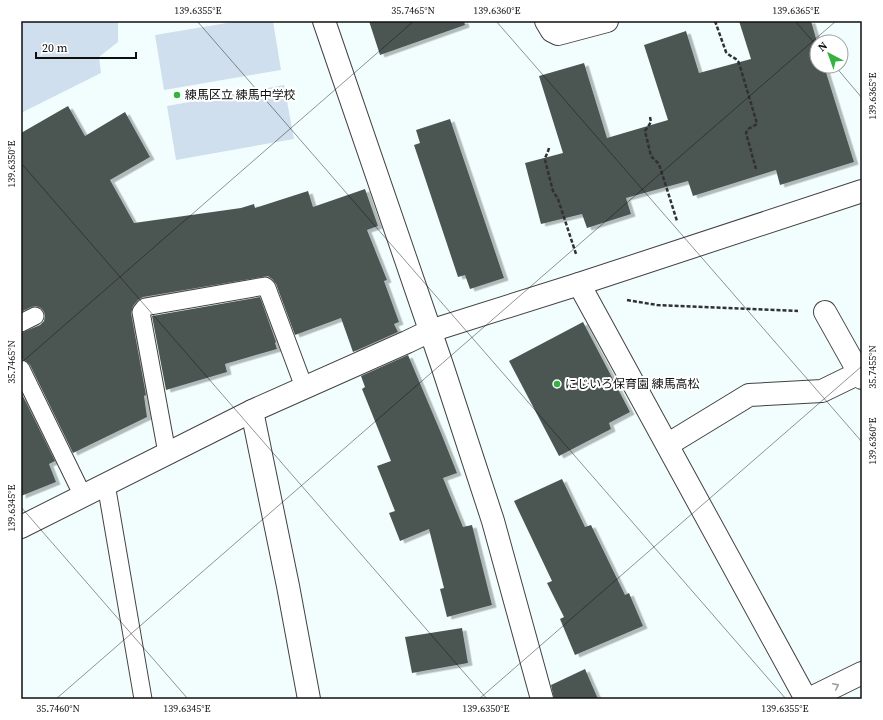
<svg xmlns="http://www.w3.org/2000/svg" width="883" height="720" viewBox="0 0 883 720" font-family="'Source Serif 4','Noto Sans JP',serif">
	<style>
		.pitch { fill: #d0dfee }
		.building { fill: #4c5752; filter: url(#shadow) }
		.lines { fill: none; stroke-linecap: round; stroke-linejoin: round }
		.service-casing { stroke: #424242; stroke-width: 19 }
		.minor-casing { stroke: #424242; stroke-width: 24 }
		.tertiary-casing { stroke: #424242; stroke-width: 24 }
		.path { stroke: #313131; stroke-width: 2.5; stroke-dasharray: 4 2; stroke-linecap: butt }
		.service { stroke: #fff; stroke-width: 17 }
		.minor { stroke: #fff; stroke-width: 22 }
		.tertiary { stroke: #fff; stroke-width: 22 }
		.oneway { stroke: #9f9f9f }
		.ticks { fill: none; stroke: #0f0f0f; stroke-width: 1; stroke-opacity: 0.45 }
		.poi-dot { fill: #35b242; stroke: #fff; stroke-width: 1.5 }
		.labels { text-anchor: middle; stroke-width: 4; stroke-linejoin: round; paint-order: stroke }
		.poi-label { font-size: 12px; fill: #0f0f0f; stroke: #fff; text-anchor: start }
		.neatline { fill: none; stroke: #0f0f0f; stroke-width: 1.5 }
		.ticks-label { font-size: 10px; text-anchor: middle; fill: #0f0f0f }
	</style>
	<defs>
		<filter id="shadow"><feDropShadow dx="4.5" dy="2.5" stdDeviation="0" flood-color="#0004"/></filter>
	</defs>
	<rect width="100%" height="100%" fill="#f2fefd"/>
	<path class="pitch" d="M 21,21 L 118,21 L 118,42 L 99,57 L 101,73 L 21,113 Z
		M 239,21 L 273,21 L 281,70 L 164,90 L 155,35 Z
		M 284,85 L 294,139 L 176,160 L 167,106 Z"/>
	<path class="building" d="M 369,21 L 464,21 L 465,25 L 380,55 Z
		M 739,21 L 811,21 L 817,42 L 817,66 L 824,66 L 854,162 L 780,185 L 776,170 L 693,196 L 688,181 L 626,198 L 631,214 L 587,228 L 582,214 L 541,224 L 525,163 L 563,153 L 539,76 L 584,63 L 607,138 L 668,120 L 644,45 L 686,31 L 699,73 L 751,59 Z
		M 68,106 L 85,136 L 125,112 L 150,157 L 110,180 L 134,223 L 241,208 L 254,204 L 255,208 L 308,191 L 313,207 L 365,189 L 378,226 L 367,230 L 387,280 L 384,281 L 399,322 L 394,324 L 398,332 L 353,352 L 341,318 L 295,335 L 276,284 L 272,279 L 268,276 L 143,297 L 138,300 L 133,306 L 131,313 L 146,395 L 144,396 L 147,417 L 73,453 L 30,365 L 26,361 L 21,359 L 21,333 L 40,325 L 44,321 L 45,316 L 44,312 L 41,308 L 36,306 L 31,307 L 21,312 L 21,133 Z
		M 450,119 L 504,278 L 470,289 L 465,275 L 458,277 L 414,145 L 420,143 L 416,130 Z
		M 260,297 L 276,342 L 275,343 L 277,349 L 225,364 L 227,372 L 166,390 L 152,316 Z
		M 583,322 L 630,412 L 609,423 L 611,429 L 559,456 L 509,361 Z
		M 408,355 L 441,433 L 457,473 L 443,478 L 463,527 L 472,525 L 492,605 L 447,617 L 440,589 L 444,588 L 429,529 L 400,541 L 389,513 L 395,511 L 377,466 L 391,461 L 362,389 L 365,387 L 361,376 Z
		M 21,392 L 55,461 L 49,464 L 56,482 L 21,496 Z
		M 562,479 L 585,527 L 591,525 L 625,595 L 629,593 L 643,626 L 575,655 L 560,619 L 564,617 L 547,583 L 552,581 L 514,501 Z
		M 462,628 L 468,663 L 412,673 L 405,637 Z
		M 585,669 L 598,699 L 554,699 L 551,685 Z"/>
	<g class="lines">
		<defs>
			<path id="service" d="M 21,323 L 35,316
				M 21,369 L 83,496
				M 167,453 L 141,312 L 145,307 L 265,286 L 267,288 L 304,387
				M 106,484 L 143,699"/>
			<path id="minor" d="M 324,21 L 442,365 L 493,521 L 542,699
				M 546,21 L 552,31 L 558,34 L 607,21
				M 825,312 L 862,378
				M 252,411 L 288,586 L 309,699
				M 667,445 L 749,395 L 822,391 L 859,373
				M 806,699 L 579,284 L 862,191
				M 809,699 L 862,673"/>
			<path id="tertiary" d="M 21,527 L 252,411 L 407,342 L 430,331 L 579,284"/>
		</defs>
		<use href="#service" class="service-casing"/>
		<use href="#minor" class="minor-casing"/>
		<use href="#tertiary" class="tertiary-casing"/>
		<path class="path" d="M 715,21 L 726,52 C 730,57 736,57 739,63 L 756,120 L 757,124 L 748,129 L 746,133 L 756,169
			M 650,117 L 651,122 L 645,131 L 651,156 L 659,164 L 677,221
			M 549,148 C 548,153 545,156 545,160 L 553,191 L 558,199 L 576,254
			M 627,300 L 657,305 L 798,311"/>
		<use href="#service" class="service"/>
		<use href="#minor" class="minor"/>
		<use href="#tertiary" class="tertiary"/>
	</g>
	<defs><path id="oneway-chevron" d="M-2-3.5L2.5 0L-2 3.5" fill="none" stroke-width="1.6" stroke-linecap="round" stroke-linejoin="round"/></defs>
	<use class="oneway" href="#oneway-chevron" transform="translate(836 686) rotate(-26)"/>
	<path class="ticks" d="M 197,21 L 786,699M 496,21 L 862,442M 795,21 L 817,46M 835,66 L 862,98M 21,163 L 487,699M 21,363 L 414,21M 21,507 L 188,699M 56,699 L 836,21M 479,699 L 862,366"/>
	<g class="poi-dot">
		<circle cx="177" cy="95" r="4"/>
		<circle cx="557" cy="384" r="4"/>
	</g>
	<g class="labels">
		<g class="poi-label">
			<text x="185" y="99">練馬区立 練馬中学校</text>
			<text x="565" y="388">にじいろ保育園 練馬高松</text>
		</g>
	</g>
	<rect width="883" height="720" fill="none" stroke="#ffffff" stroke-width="44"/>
	<g transform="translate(829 54) rotate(319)"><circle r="19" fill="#ffffff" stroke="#9f9f9f"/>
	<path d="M0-3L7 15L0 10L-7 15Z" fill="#35b242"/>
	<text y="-6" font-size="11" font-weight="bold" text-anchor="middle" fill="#0f0f0f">N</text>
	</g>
	<path d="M36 52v6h100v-6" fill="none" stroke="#0f0f0f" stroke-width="2"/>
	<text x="42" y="52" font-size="12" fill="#0f0f0f" stroke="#ffffff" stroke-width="3" paint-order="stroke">20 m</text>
	<rect x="22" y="22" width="839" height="676" class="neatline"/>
	<g class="ticks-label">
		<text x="198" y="14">139.6355°E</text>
		<text x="413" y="14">35.7465°N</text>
		<text x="497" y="14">139.6360°E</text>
		<text x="796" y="14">139.6365°E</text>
		<text transform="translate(872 96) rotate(-90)" y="4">139.6365°E</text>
		<text transform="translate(11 164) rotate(-90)" y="4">139.6350°E</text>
		<text transform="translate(11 362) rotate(-90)" y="4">35.7465°N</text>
		<text transform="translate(872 367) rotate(-90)" y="4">35.7455°N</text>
		<text transform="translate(872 441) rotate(-90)" y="4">139.6360°E</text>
		<text transform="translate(11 508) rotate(-90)" y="4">139.6345°E</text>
		<text x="58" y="712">35.7460°N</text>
		<text x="187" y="712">139.6345°E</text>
		<text x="486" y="712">139.6350°E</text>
		<text x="785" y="712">139.6355°E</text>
	</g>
</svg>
